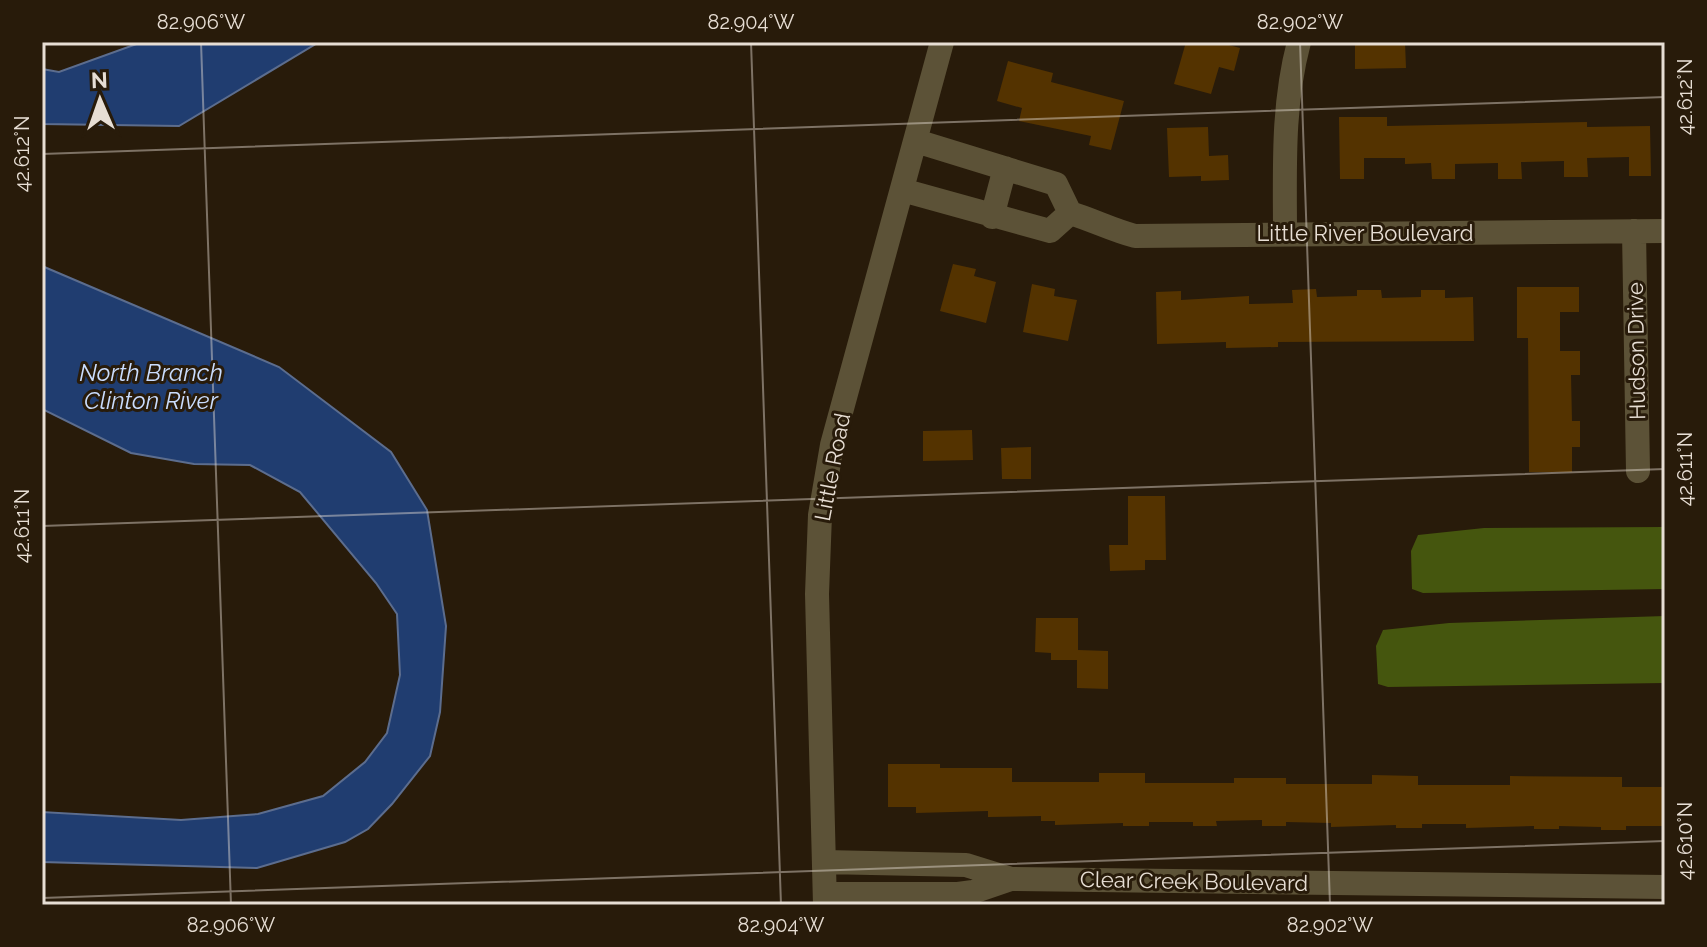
<svg xmlns="http://www.w3.org/2000/svg" width="1707" height="947" viewBox="0 0 1707 947" font-family="Raleway,sans-serif">
	<style>
		.forest { fill: #45560e }
		.water { fill: #203d70; stroke: #5c6d8e; stroke-width: 2 }
		.building { fill: #543300 }
		.lines { fill: none; stroke-linecap: round; stroke-linejoin: round }
		.minor { stroke: #5c5237; stroke-width: 24 }
		.ticks { fill: none; stroke: #e7ded4; stroke-width: 2; stroke-opacity: 0.45 }
		.labels { text-anchor: middle; stroke-width: 6; stroke-linejoin: round; paint-order: stroke }
		.street-label { font-size: 22px; fill: #e7ded4; stroke: #281b0a }
		.water-label { font-size: 24px; font-style: italic; fill: #caddfe; stroke: #281b0a }
		.neatline { fill: none; stroke: #e7ded4; stroke-width: 3 }
		.ticks-label { font-size: 20px; text-anchor: middle; fill: #e7ded4 }
	</style>
	<rect width="100%" height="100%" fill="#281b0a"/>
	<path class="forest" d="M 1665,527 L 1665,589 L 1423,593 L 1412,589 L 1411,551 L 1418,535 L 1484,528 Z
		M 1665,616 L 1665,683 L 1388,687 L 1378,684 L 1376,646 L 1383,630 L 1449,623 Z"/>
	<path class="water" d="M 142,42 L 319,42 L 179,126 L 42,124 L 42,69 L 59,72 Z
		M 42,266 L 279,367 L 391,452 L 427,510 L 446,626 L 440,712 L 430,756 L 392,804 L 368,829 L 345,842 L 257,868 L 42,862 L 42,812 L 181,820 L 258,814 L 323,796 L 365,762 L 387,733 L 400,675 L 397,614 L 376,583 L 300,492 L 250,465 L 194,464 L 131,453 L 42,409 Z"/>
	<path class="building" d="M 1186,42 L 1218,42 L 1240,48 L 1234,71 L 1219,67 L 1211,94 L 1174,84 Z
		M 1370,42 L 1405,42 L 1406,68 L 1355,69 L 1355,45 L 1371,44 Z
		M 1008,61 L 1053,73 L 1051,82 L 1124,101 L 1111,150 L 1089,145 L 1091,136 L 1019,121 L 1022,108 L 997,101 Z
		M 1339,117 L 1387,117 L 1387,126 L 1587,122 L 1587,127 L 1650,126 L 1651,176 L 1629,176 L 1629,157 L 1587,158 L 1588,177 L 1564,177 L 1564,161 L 1521,162 L 1522,179 L 1498,179 L 1498,163 L 1455,164 L 1455,179 L 1432,179 L 1431,163 L 1405,164 L 1405,158 L 1364,158 L 1364,179 L 1340,179 Z
		M 1208,127 L 1209,156 L 1228,155 L 1229,180 L 1201,181 L 1201,176 L 1169,177 L 1167,128 Z
		M 953,264 L 976,269 L 974,276 L 996,282 L 986,323 L 940,311 Z
		M 1032,284 L 1055,289 L 1054,296 L 1077,300 L 1068,341 L 1023,332 Z
		M 1517,287 L 1579,287 L 1579,312 L 1560,312 L 1560,351 L 1580,351 L 1580,375 L 1571,375 L 1572,421 L 1580,421 L 1580,447 L 1572,447 L 1572,472 L 1529,472 L 1528,338 L 1517,338 Z
		M 1316,289 L 1317,297 L 1357,296 L 1357,290 L 1381,290 L 1382,298 L 1421,297 L 1421,290 L 1445,290 L 1445,298 L 1473,297 L 1474,341 L 1278,342 L 1278,347 L 1226,348 L 1226,342 L 1157,344 L 1156,292 L 1181,291 L 1181,300 L 1249,296 L 1249,304 L 1293,303 L 1292,290 Z
		M 972,430 L 973,460 L 923,461 L 923,431 Z
		M 1031,447 L 1031,479 L 1002,479 L 1001,448 Z
		M 1128,496 L 1165,496 L 1166,560 L 1145,560 L 1145,570 L 1110,571 L 1109,545 L 1128,545 Z
		M 1036,618 L 1078,618 L 1078,650 L 1108,651 L 1108,689 L 1077,688 L 1077,660 L 1051,660 L 1051,653 L 1035,652 Z
		M 888,764 L 940,764 L 940,768 L 1012,768 L 1012,782 L 1099,782 L 1099,773 L 1145,773 L 1145,783 L 1234,783 L 1234,778 L 1286,778 L 1286,784 L 1372,784 L 1372,775 L 1418,776 L 1418,785 L 1510,785 L 1510,776 L 1622,777 L 1622,787 L 1665,787 L 1665,826 L 1626,826 L 1626,830 L 1601,830 L 1601,827 L 1559,826 L 1559,829 L 1534,829 L 1534,826 L 1466,828 L 1466,824 L 1422,824 L 1422,828 L 1396,828 L 1396,825 L 1331,827 L 1331,823 L 1286,822 L 1286,826 L 1262,826 L 1262,820 L 1216,821 L 1217,826 L 1193,826 L 1193,822 L 1149,822 L 1149,826 L 1123,826 L 1123,823 L 1055,825 L 1055,821 L 1041,821 L 1041,816 L 988,817 L 988,811 L 916,813 L 916,807 L 888,807 Z"/>
	<g class="lines">
		<path class="minor" d="M 902,190 L 1050,231 L 1070,213 L 1056,184 L 916,141
			M 1070,213 C 1093,220 1112,230 1135,236 L 1665,231
			M 992,217 L 1005,168
			M 1634,231 L 1638,471
			M 1285,234 C 1285,169 1282,106 1299,42
			M 824,862 L 966,865 L 1011,879 L 973,892 L 958,894 L 825,894
			M 1011,879 L 1665,887
			M 825,905 L 817,594 L 820,515 L 832,445 L 942,42"/>
	</g>
	<path class="ticks" d="M 201,42 L 231,905M 751,42 L 781,905M 1300,42 L 1330,905M 42,154 L 1665,97M 42,526 L 1665,469M 42,898 L 1665,841"/>
	<g class="labels">
		<g class="street-label">
			<text x="1365" y="241">Little River Boulevard</text>
			<text transform="translate(1636 351) rotate(-91)" y="8">Hudson Drive</text>
			<text transform="translate(832 467) rotate(-79)" y="8">Little Road</text>
			<text transform="translate(1194 881) rotate(1)" y="8">Clear Creek Boulevard</text>
		</g>
		<g class="water-label">
			<text x="151" y="381">North Branch<tspan x="151" dy="28">Clinton River</tspan></text>
		</g>
	</g>
	<rect width="1707" height="947" fill="none" stroke="#281b0a" stroke-width="88"/>
	<g transform="translate(100 100) rotate(358)" stroke="#281b0a" stroke-width="6" paint-order="stroke">
	<path d="M0-6L14 30L0 20L-14 30Z" fill="#e7ded4"/>
	<text y="-12" font-size="22" font-weight="bold" text-anchor="middle" fill="#e7ded4">N</text>
	</g>
	<rect x="44" y="44" width="1619" height="859" class="neatline"/>
	<g class="ticks-label">
		<text x="201" y="29">82.906°W</text>
		<text x="751" y="29">82.904°W</text>
		<text x="1300" y="29">82.902°W</text>
		<text transform="translate(1685 97) rotate(-90)" y="7">42.612°N</text>
		<text transform="translate(22 154) rotate(-90)" y="7">42.612°N</text>
		<text transform="translate(1685 469) rotate(-90)" y="7">42.611°N</text>
		<text transform="translate(22 526) rotate(-90)" y="7">42.611°N</text>
		<text transform="translate(1685 841) rotate(-90)" y="7">42.610°N</text>
		<text x="231" y="932">82.906°W</text>
		<text x="781" y="932">82.904°W</text>
		<text x="1330" y="932">82.902°W</text>
	</g>
</svg>
